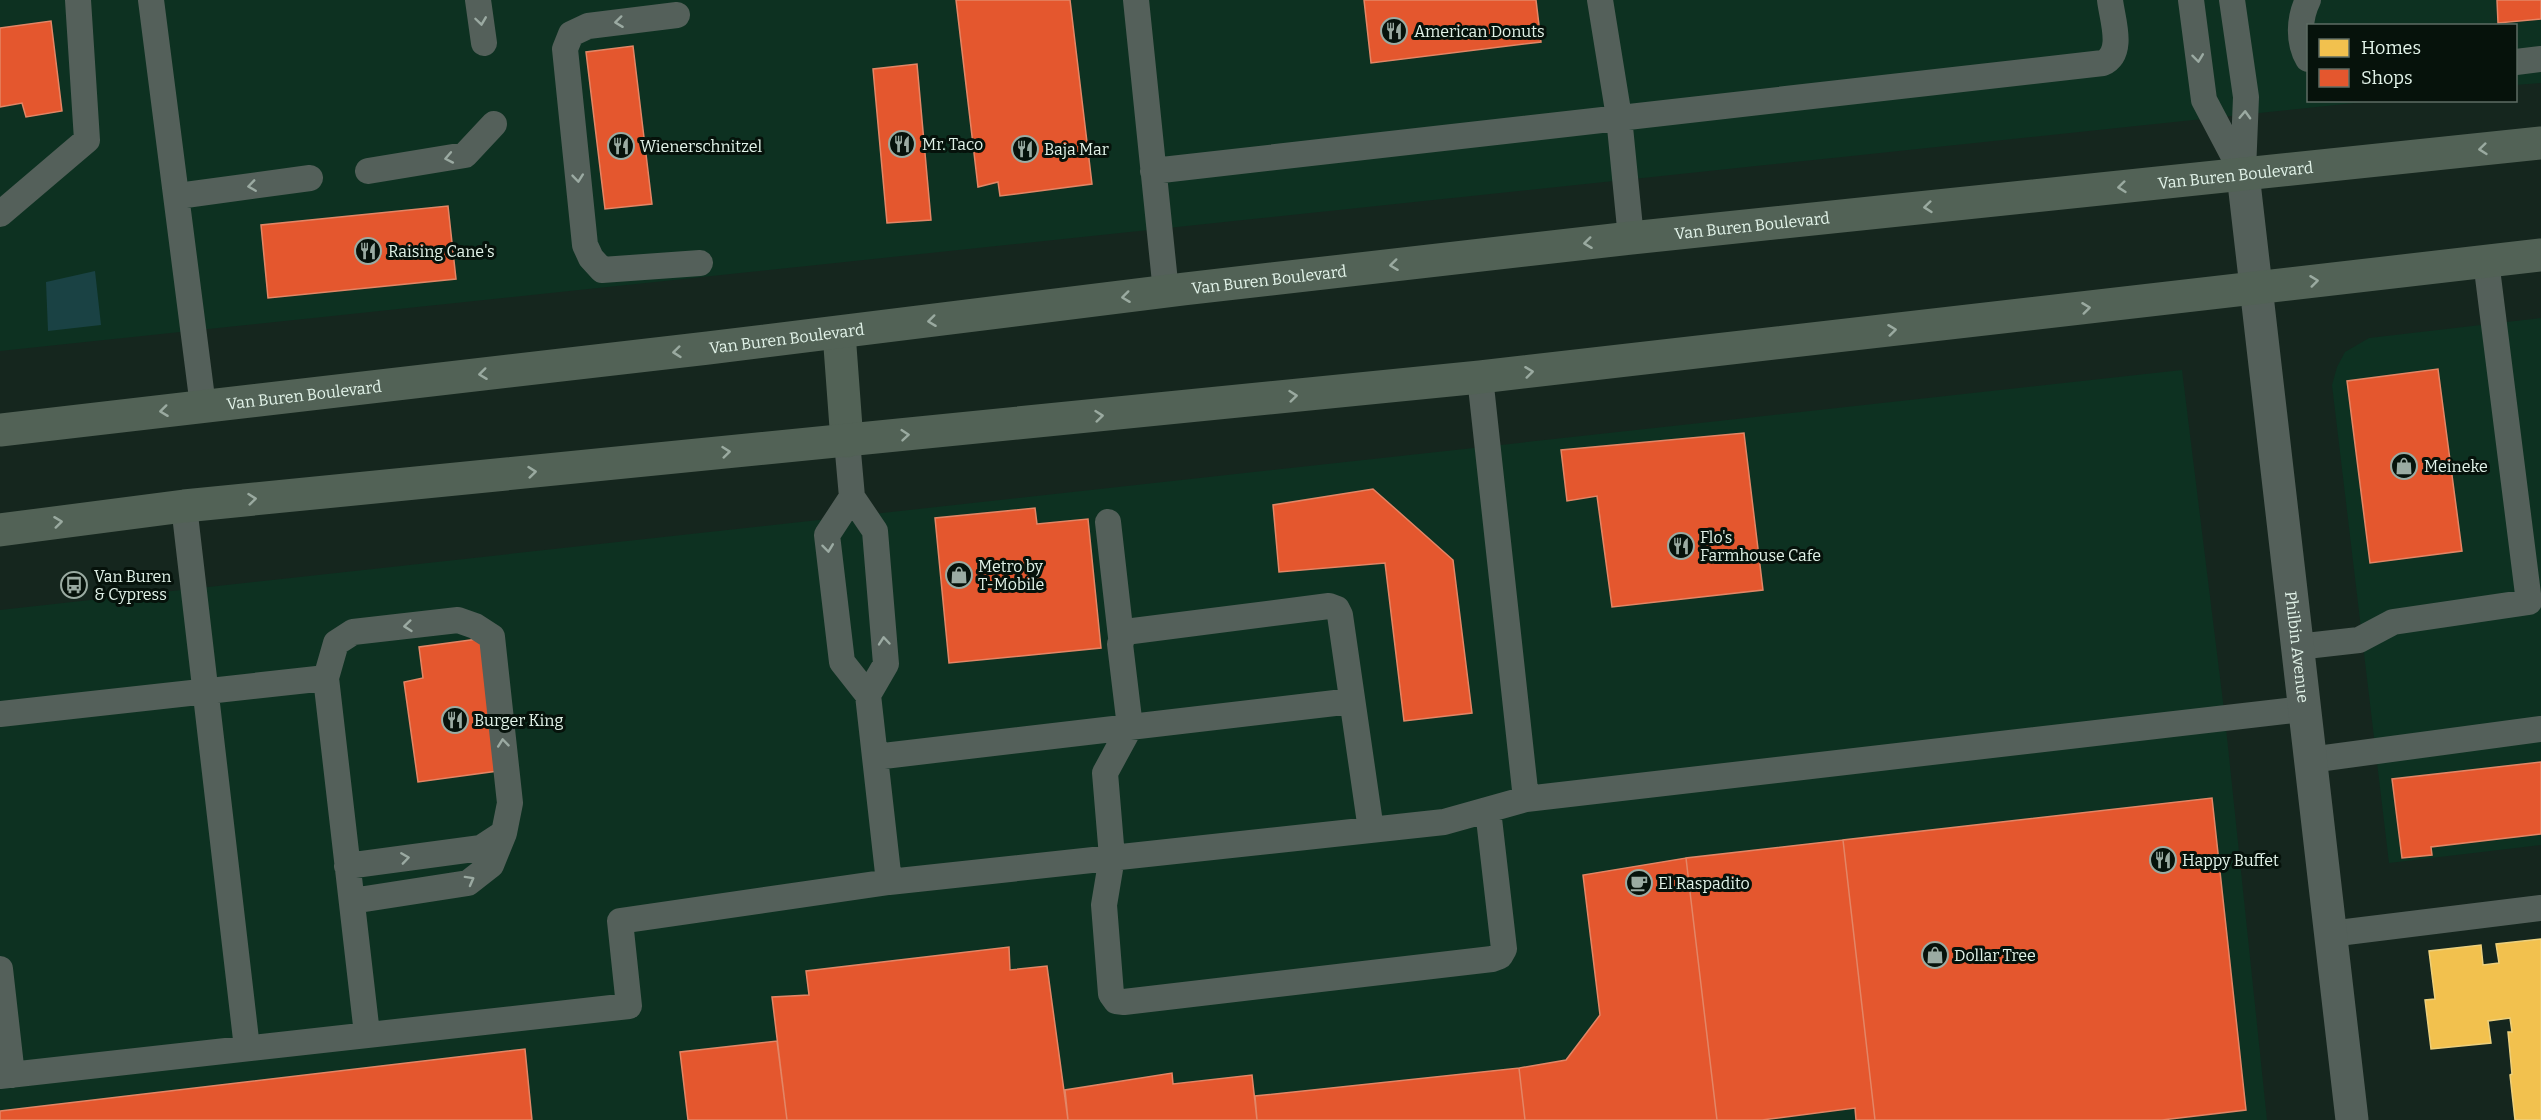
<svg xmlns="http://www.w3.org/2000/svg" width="2541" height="1120" viewBox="0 0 2541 1120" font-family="Bitter,serif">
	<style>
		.built { fill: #0d3121 }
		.water { fill: #1a4244 }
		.homes { fill: #f2c14e; stroke: #edd07c; stroke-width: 1.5 }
		.shops { fill: #e4572e; stroke: #e38666; stroke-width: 1.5 }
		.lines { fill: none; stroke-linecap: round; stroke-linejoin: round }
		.lane { stroke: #54605a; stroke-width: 26 }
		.secondary { stroke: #54605a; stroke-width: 33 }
		.primary { stroke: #526256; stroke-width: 33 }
		.oneway { stroke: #9baaa2 }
		.oneway2 { stroke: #9aaaa0 }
		.labels { text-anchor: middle; stroke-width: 6; stroke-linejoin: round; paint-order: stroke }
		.poi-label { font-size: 16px; fill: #e2f3e9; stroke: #06120b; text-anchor: start }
		.street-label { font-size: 16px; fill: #e2f3e9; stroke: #06120b }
	</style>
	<rect width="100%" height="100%" fill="#15261e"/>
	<path class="built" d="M 0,0 L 2541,0 L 2541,83 L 2516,85 L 2516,26 L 2308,26 L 2308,100 L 2373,101 L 0,351 Z
		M 2541,318 L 2541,845 L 2389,863 L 2332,385 L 2337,367 L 2345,352 L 2369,338 Z
		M 2182,370 L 2225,718 L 2267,1120 L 0,1120 L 0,610 Z"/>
	<path class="water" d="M 95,271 L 101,325 L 48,331 L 46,282 Z"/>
	<path class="homes" d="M 2541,939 L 2541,1120 L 2515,1120 L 2510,1075 L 2512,1074 L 2508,1032 L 2512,1032 L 2510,1018 L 2488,1021 L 2491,1043 L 2431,1049 L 2425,1000 L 2435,999 L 2429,951 L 2481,945 L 2483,965 L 2499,963 L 2496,944 Z"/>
	<path class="shops" d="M 956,0 L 1070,0 L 1092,184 L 1000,196 L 998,182 L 978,187 Z
		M 1364,0 L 1536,0 L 1541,42 L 1371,63 Z
		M 2497,0 L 2541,0 L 2541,19 L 2498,23 Z
		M 51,21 L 62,111 L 26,117 L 22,103 L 0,107 L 0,28 Z
		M 633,46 L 652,204 L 605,209 L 586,52 Z
		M 917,64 L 931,220 L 887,223 L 873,69 Z
		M 448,206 L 456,279 L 268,298 L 261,225 Z
		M 2438,369 L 2462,551 L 2370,563 L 2347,381 Z
		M 1744,433 L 1763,590 L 1612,607 L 1597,496 L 1567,501 L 1561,450 Z
		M 1373,489 L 1453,560 L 1472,713 L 1404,721 L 1385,563 L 1279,572 L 1273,505 Z
		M 1035,508 L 1037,524 L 1088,519 L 1101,648 L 949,663 L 935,518 Z
		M 492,637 L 505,770 L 418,782 L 404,682 L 423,678 L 419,647 Z
		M 2541,762 L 2541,834 L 2431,847 L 2432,855 L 2402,858 L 2392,779 Z
		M 2212,798 L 2246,1110 L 2162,1120 L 1875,1120 L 1843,840 Z
		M 1843,840 L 1875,1120 L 1856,1120 L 1855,1108 L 1762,1120 L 1717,1120 L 1686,858 Z
		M 1686,858 L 1717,1120 L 1525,1120 L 1519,1068 L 1566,1060 L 1600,1015 L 1583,875 Z
		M 1009,947 L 1010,970 L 1047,966 L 1068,1120 L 787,1120 L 772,997 L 809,995 L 806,971 Z
		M 777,1041 L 787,1120 L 688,1120 L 680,1052 Z
		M 525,1049 L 532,1120 L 0,1120 L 0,1111 Z
		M 1519,1068 L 1525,1120 L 1257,1120 L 1255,1096 Z
		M 1172,1073 L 1173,1084 L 1252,1075 L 1257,1120 L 1068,1120 L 1065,1090 Z"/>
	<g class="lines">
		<path class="lane" d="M 151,0 L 203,406
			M 478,0 L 484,43
			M 1136,0 L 1166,292
			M 1600,0 L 1619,117 L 1631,238
			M 2191,0 L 2204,100 L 2243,174
			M 2232,0 L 2246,97 L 2243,171
			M 2308,0 C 2299,18 2298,42 2308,59
			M 677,15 L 588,26 L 571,34 L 565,49 L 585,245 L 591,258 L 602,270 L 700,263
			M 2516,62 L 2541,59
			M 368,171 L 465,155 L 494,124
			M 1153,171 L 2103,63 C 2125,53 2112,19 2110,0
			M 178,196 L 310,178
			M 0,214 L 87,140 L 78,0
			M 1480,377 L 1526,799
			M 847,441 L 852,497 L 875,531 L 886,664 L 868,695
			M 852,497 L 827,535 L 842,662 L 868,695 L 889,882 L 1444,822 L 1526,799 L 2303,709
			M 184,506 L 247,1048
			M 1108,522 L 1121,637
			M 2297,647 L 2359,640 L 2393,622 L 2529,602 L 2486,261
			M 326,678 L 336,643 L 353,632 L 458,620 L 475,626 L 492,637 L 510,803 L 504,833 L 481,848 L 347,866
			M 0,714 L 326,678 L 367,1034
			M 875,757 L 1352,701
			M 2310,760 L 2541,729
			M 1371,830 L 1340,615 L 1337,609 L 1329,606 L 1125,632 L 1120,644 L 1130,727 L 1105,773 L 1112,857 L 1104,905 L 1111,994 L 1116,1001 L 1124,1002 L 1492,959 L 1500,956 L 1504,949 L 1488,810
			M 352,901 L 468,883 L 491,865 L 504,833
			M 2330,934 L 2541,908
			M 0,969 L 12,1075
			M 0,1076 L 629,1006 L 620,921 L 889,882"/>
		<path class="secondary" id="s1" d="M 2243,174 L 2352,1120"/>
		<g class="primary">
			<path d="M 839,333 L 847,441"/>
			<path id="s2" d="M 0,430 L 708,348 L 1184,289 L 1631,238 L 2541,143"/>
			<path d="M 0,530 L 184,506 L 1480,377 L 2541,255"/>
		</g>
	</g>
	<defs><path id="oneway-chevron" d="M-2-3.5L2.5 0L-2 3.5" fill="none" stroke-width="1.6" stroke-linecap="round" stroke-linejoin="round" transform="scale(1.5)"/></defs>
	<g class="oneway">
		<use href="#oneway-chevron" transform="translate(481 21) rotate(82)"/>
		<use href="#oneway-chevron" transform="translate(619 22) rotate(173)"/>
		<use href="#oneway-chevron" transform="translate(2198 58) rotate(83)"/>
		<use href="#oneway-chevron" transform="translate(2245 115) rotate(-88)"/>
		<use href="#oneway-chevron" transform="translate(449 158) rotate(169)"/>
		<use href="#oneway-chevron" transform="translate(578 178) rotate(84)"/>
		<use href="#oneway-chevron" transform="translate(252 186) rotate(172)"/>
		<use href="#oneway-chevron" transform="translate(828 548) rotate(83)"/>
		<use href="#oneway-chevron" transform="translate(408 626) rotate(174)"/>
		<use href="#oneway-chevron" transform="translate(884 641) rotate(-95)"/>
		<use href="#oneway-chevron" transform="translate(503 743) rotate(-96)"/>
		<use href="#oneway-chevron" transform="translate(405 858) rotate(-8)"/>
		<use href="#oneway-chevron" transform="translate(470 880) rotate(-29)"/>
	</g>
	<g class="oneway2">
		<use href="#oneway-chevron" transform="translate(2483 149) rotate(174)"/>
		<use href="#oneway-chevron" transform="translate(2122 187) rotate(174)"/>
		<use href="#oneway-chevron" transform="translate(1928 207) rotate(174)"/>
		<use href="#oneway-chevron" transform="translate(1588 243) rotate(173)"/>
		<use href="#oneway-chevron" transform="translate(1394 265) rotate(173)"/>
		<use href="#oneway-chevron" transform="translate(2314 281) rotate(-7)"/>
		<use href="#oneway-chevron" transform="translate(1126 297) rotate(173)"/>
		<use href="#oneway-chevron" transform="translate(2086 308) rotate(-7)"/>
		<use href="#oneway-chevron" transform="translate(932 321) rotate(173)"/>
		<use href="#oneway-chevron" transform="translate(1892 330) rotate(-7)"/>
		<use href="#oneway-chevron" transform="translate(677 352) rotate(174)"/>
		<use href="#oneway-chevron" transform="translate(1529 372) rotate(-7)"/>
		<use href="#oneway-chevron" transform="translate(483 374) rotate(173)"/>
		<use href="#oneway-chevron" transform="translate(1293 396) rotate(-6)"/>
		<use href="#oneway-chevron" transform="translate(164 411) rotate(173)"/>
		<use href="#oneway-chevron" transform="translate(1099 416) rotate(-6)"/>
		<use href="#oneway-chevron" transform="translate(905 435) rotate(-5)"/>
		<use href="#oneway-chevron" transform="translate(726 452) rotate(-6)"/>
		<use href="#oneway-chevron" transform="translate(532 472) rotate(-6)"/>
		<use href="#oneway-chevron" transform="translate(252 499) rotate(-6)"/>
		<use href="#oneway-chevron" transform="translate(58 522) rotate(-7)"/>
	</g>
	<defs>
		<symbol id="restaurant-ring" viewBox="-11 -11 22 22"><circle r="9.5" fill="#06120b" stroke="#9aaba2" stroke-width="1.5"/><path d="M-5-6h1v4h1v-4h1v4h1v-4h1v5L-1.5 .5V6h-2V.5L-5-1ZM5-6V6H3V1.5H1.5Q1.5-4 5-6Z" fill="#9aaba2"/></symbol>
		<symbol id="shop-ring" viewBox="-11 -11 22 22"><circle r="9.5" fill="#06120b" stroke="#9aaba2" stroke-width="1.5"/><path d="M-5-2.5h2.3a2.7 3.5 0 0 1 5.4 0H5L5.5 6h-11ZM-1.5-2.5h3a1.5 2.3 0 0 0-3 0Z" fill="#9aaba2"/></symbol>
		<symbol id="bus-ring" viewBox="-11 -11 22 22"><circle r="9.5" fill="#06120b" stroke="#9aaba2" stroke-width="1.5"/><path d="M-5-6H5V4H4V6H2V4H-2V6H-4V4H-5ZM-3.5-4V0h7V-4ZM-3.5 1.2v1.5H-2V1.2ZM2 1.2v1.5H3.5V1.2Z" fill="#9aaba2"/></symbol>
		<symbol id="cafe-ring" viewBox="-11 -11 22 22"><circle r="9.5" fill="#06120b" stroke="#9aaba2" stroke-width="1.5"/><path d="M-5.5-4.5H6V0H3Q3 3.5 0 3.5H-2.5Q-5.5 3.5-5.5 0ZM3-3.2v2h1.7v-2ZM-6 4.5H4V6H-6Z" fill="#9aaba2"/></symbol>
	</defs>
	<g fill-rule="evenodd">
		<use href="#restaurant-ring" x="1379" y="16" width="30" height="30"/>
		<use href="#restaurant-ring" x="887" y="129" width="30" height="30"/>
		<use href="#restaurant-ring" x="606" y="131" width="30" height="30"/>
		<use href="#restaurant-ring" x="1010" y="134" width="30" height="30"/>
		<use href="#restaurant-ring" x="353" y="236" width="30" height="30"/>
		<use href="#shop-ring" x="2389" y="451" width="30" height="30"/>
		<use href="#restaurant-ring" x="1666" y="531" width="30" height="30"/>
		<use href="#shop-ring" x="944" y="560" width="30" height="30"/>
		<use href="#bus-ring" x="59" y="570" width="30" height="30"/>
		<use href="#restaurant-ring" x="440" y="705" width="30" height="30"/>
		<use href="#restaurant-ring" x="2148" y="845" width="30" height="30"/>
		<use href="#cafe-ring" x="1624" y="868" width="30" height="30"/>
		<use href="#shop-ring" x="1920" y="940" width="30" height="30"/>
	</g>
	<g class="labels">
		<g class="poi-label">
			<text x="1414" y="37">American Donuts</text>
			<text x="922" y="150">Mr. Taco</text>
			<text x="640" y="152">Wienerschnitzel</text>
			<text x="1044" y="155">Baja Mar</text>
			<text x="388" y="257">Raising Cane's</text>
			<text x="2424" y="472">Meineke</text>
			<text x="1700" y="543">Flo's<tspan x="1700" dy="18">Farmhouse Cafe</tspan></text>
			<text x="978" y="572">Metro by<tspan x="978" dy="18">T-Mobile</tspan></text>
			<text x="94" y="582">Van Buren<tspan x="94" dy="18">&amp; Cypress</tspan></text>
			<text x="474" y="726">Burger King</text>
			<text x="2182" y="866">Happy Buffet</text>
			<text x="1658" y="889">El Raspadito</text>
			<text x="1954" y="961">Dollar Tree</text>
		</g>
		<g class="street-label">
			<text dy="6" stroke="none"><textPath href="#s2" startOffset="2250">Van Buren Boulevard</textPath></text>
			<text dy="6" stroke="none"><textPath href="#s2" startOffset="1764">Van Buren Boulevard</textPath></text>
			<text dy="6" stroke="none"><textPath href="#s2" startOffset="1278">Van Buren Boulevard</textPath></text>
			<text dy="6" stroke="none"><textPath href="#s2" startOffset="792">Van Buren Boulevard</textPath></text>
			<text dy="6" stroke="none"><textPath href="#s2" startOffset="306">Van Buren Boulevard</textPath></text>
			<text dy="6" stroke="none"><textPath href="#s1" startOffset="476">Philbin Avenue</textPath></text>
		</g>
	</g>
	<rect x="2307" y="24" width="210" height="78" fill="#06120b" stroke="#5e6c64" stroke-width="1.5"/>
	<rect x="2319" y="39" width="30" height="18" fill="#f2c14e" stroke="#5e6c64" stroke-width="1.5"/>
	<text x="2361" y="54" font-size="18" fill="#e2f3e9">Homes</text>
	<rect x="2319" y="69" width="30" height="18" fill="#e4572e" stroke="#5e6c64" stroke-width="1.5"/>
	<text x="2361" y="84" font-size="18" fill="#e2f3e9">Shops</text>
</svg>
